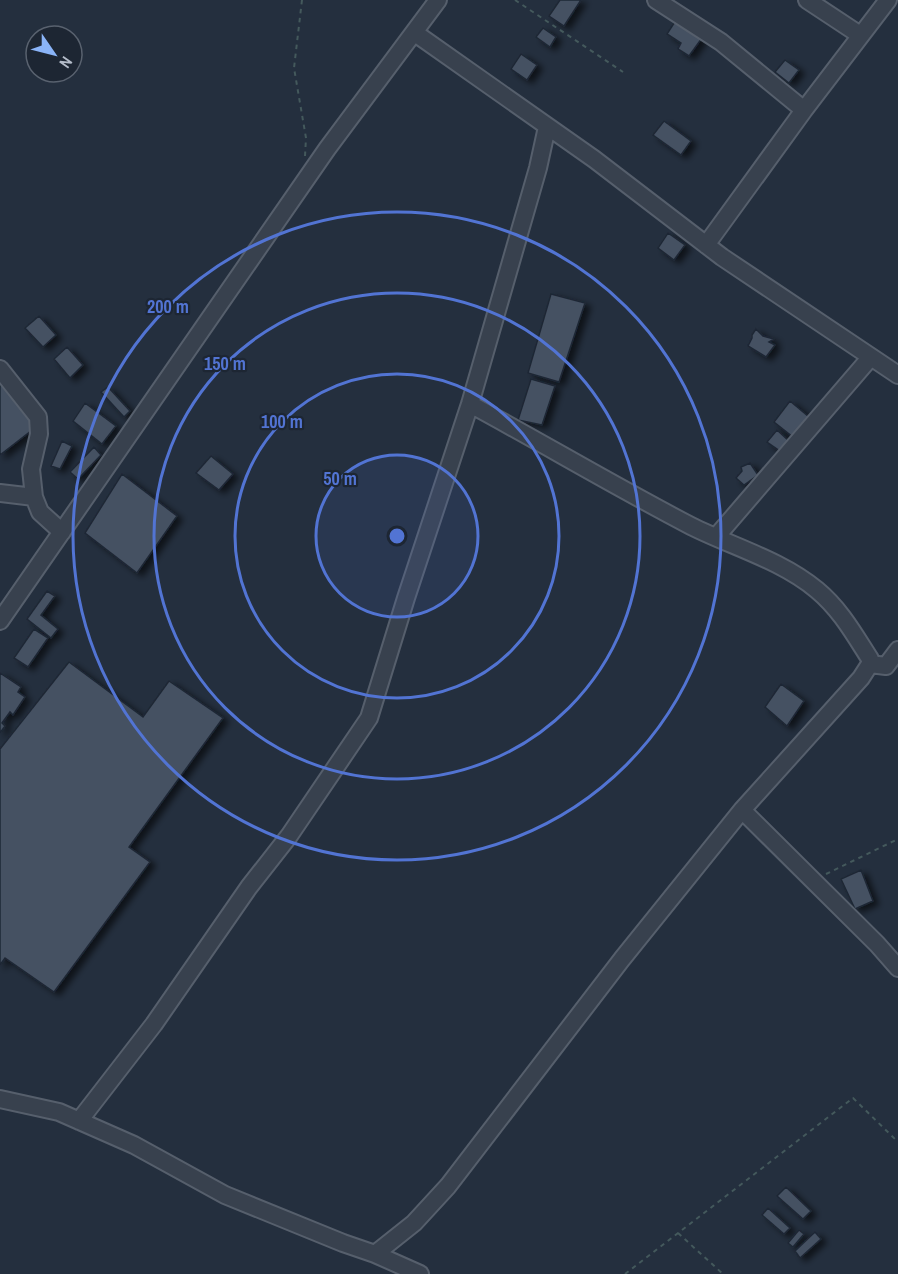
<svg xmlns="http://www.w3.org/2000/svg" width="898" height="1274" viewBox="0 0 898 1274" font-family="'Archivo Narrow',sans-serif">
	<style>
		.building { fill: #455162; stroke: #1f2835; stroke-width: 1.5; filter: url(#shadow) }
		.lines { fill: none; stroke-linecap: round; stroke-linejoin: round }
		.minor-casing { stroke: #565f6c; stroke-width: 20 }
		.path { stroke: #44595c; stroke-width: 2; stroke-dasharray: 4.5 4.5; stroke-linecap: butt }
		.minor { stroke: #38414e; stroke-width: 16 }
		.ring { fill: none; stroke: #5274d3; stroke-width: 3 }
		.centre { fill: #5274d3; stroke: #1d2633; stroke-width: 3 }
		.ring-label { font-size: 18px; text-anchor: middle; font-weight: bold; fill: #5274d3; stroke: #1d2633; stroke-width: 4.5; stroke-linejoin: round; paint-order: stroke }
	</style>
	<defs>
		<filter id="shadow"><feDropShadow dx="5.5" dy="3.5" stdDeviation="3" flood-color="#0009"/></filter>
	</defs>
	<rect width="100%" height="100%" fill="#242f3e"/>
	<path class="building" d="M 560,0 L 581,0 L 564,26 L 549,16 Z
		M 676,20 L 702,38 L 689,56 L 678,49 L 681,43 L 667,34 Z
		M 543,28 L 556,37 L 550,47 L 536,37 Z
		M 521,54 L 537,65 L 527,80 L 511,69 Z
		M 785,60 L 799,70 L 789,83 L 775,72 Z
		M 664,121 L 691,141 L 681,155 L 653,135 Z
		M 668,233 L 685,245 L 674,260 L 658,248 Z
		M 551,294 L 585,303 L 559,382 L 528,373 Z
		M 39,316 L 56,335 L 43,347 L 25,328 Z
		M 756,329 L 763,336 L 774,339 L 769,342 L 775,345 L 766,357 L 748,346 L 752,338 L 752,335 Z
		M 67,347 L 83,365 L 70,378 L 54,359 Z
		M 531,379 L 555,386 L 542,425 L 518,420 Z
		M 0,380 L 36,427 L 0,455 Z
		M 108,387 L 130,411 L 124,417 L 101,392 Z
		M 790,401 L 809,417 L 793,437 L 774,422 Z
		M 85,403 L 116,426 L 102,444 L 73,421 Z
		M 777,430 L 790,442 L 780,451 L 767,442 Z
		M 62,441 L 72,446 L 60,469 L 51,466 Z
		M 94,447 L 101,455 L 78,479 L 70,472 Z
		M 211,456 L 233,474 L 219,490 L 196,473 Z
		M 750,463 L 758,475 L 744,485 L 736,478 L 742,471 L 741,467 Z
		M 122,474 L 177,516 L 137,573 L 85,533 Z
		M 47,591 L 55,596 L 41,615 L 58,629 L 51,638 L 27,619 Z
		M 34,629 L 48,638 L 28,667 L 14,658 Z
		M 69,662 L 143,717 L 169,681 L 223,718 L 129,847 L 150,862 L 54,992 L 5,958 L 0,965 L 0,749 Z
		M 0,673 L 21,687 L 18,692 L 25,697 L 13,715 L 10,712 L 2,723 L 5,726 L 0,733 Z
		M 781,684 L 804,701 L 787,726 L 765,707 Z
		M 861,870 L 873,901 L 855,909 L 841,879 Z
		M 786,1187 L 811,1211 L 803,1219 L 777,1196 Z
		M 768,1208 L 790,1228 L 784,1234 L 762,1215 Z
		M 799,1230 L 804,1234 L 793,1247 L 788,1243 Z
		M 815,1232 L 821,1239 L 800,1258 L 795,1251 Z"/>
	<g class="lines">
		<defs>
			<path id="minor" d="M 656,0 L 721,42 L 804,110
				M 807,0 L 860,35
				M 415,33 L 594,159 L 722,257 L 898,375
				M 706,245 L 804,110 L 888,0
				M 0,369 L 38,417 L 39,434 L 31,469 L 34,497 L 40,512 L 62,532
				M 0,493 L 34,497
				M 716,537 L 870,358
				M 0,621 L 327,149 L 438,0
				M 870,664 L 886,666 L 898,650
				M 742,810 L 877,944 L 898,968
				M 0,1099 L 59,1112 L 134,1145 L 225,1195 L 343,1243 L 375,1254 L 420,1274
				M 79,1121 L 154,1024 L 249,887 L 289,836 L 369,718 L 406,598 L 470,404 L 538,168 L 547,127
				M 375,1254 L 414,1223 L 448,1186 L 622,959 L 742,810 L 861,678 L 870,664 L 870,659 C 854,634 840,609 817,590 C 781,560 733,547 691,526 C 616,487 544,444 470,404"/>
		</defs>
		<use href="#minor" class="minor-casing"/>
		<path class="path" d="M 302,0 L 294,68 L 306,138 L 305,156
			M 515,0 L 623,72
			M 826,874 L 898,839
			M 678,1233 L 723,1274
			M 625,1274 L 853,1098 L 898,1142"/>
		<use href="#minor" class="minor"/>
	</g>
	<circle cx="397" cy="536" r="81" fill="#5274d3" fill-opacity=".12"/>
	<g class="ring">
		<circle cx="397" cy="536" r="81"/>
		<circle cx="397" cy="536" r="162"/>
		<circle cx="397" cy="536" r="243"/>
		<circle cx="397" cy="536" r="324"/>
	</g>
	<circle cx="397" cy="536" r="9" class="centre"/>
	<g class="ring-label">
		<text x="168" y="313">200 m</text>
		<text x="225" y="370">150 m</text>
		<text x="282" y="428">100 m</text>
		<text x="340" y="485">50 m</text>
	</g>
	<g transform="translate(54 54) rotate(125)"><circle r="28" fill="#1d2633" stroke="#59626f" stroke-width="1.5"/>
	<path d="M0-4.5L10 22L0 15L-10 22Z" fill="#8ab4f8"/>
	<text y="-9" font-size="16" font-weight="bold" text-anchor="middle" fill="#b4bcc9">N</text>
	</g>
</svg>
